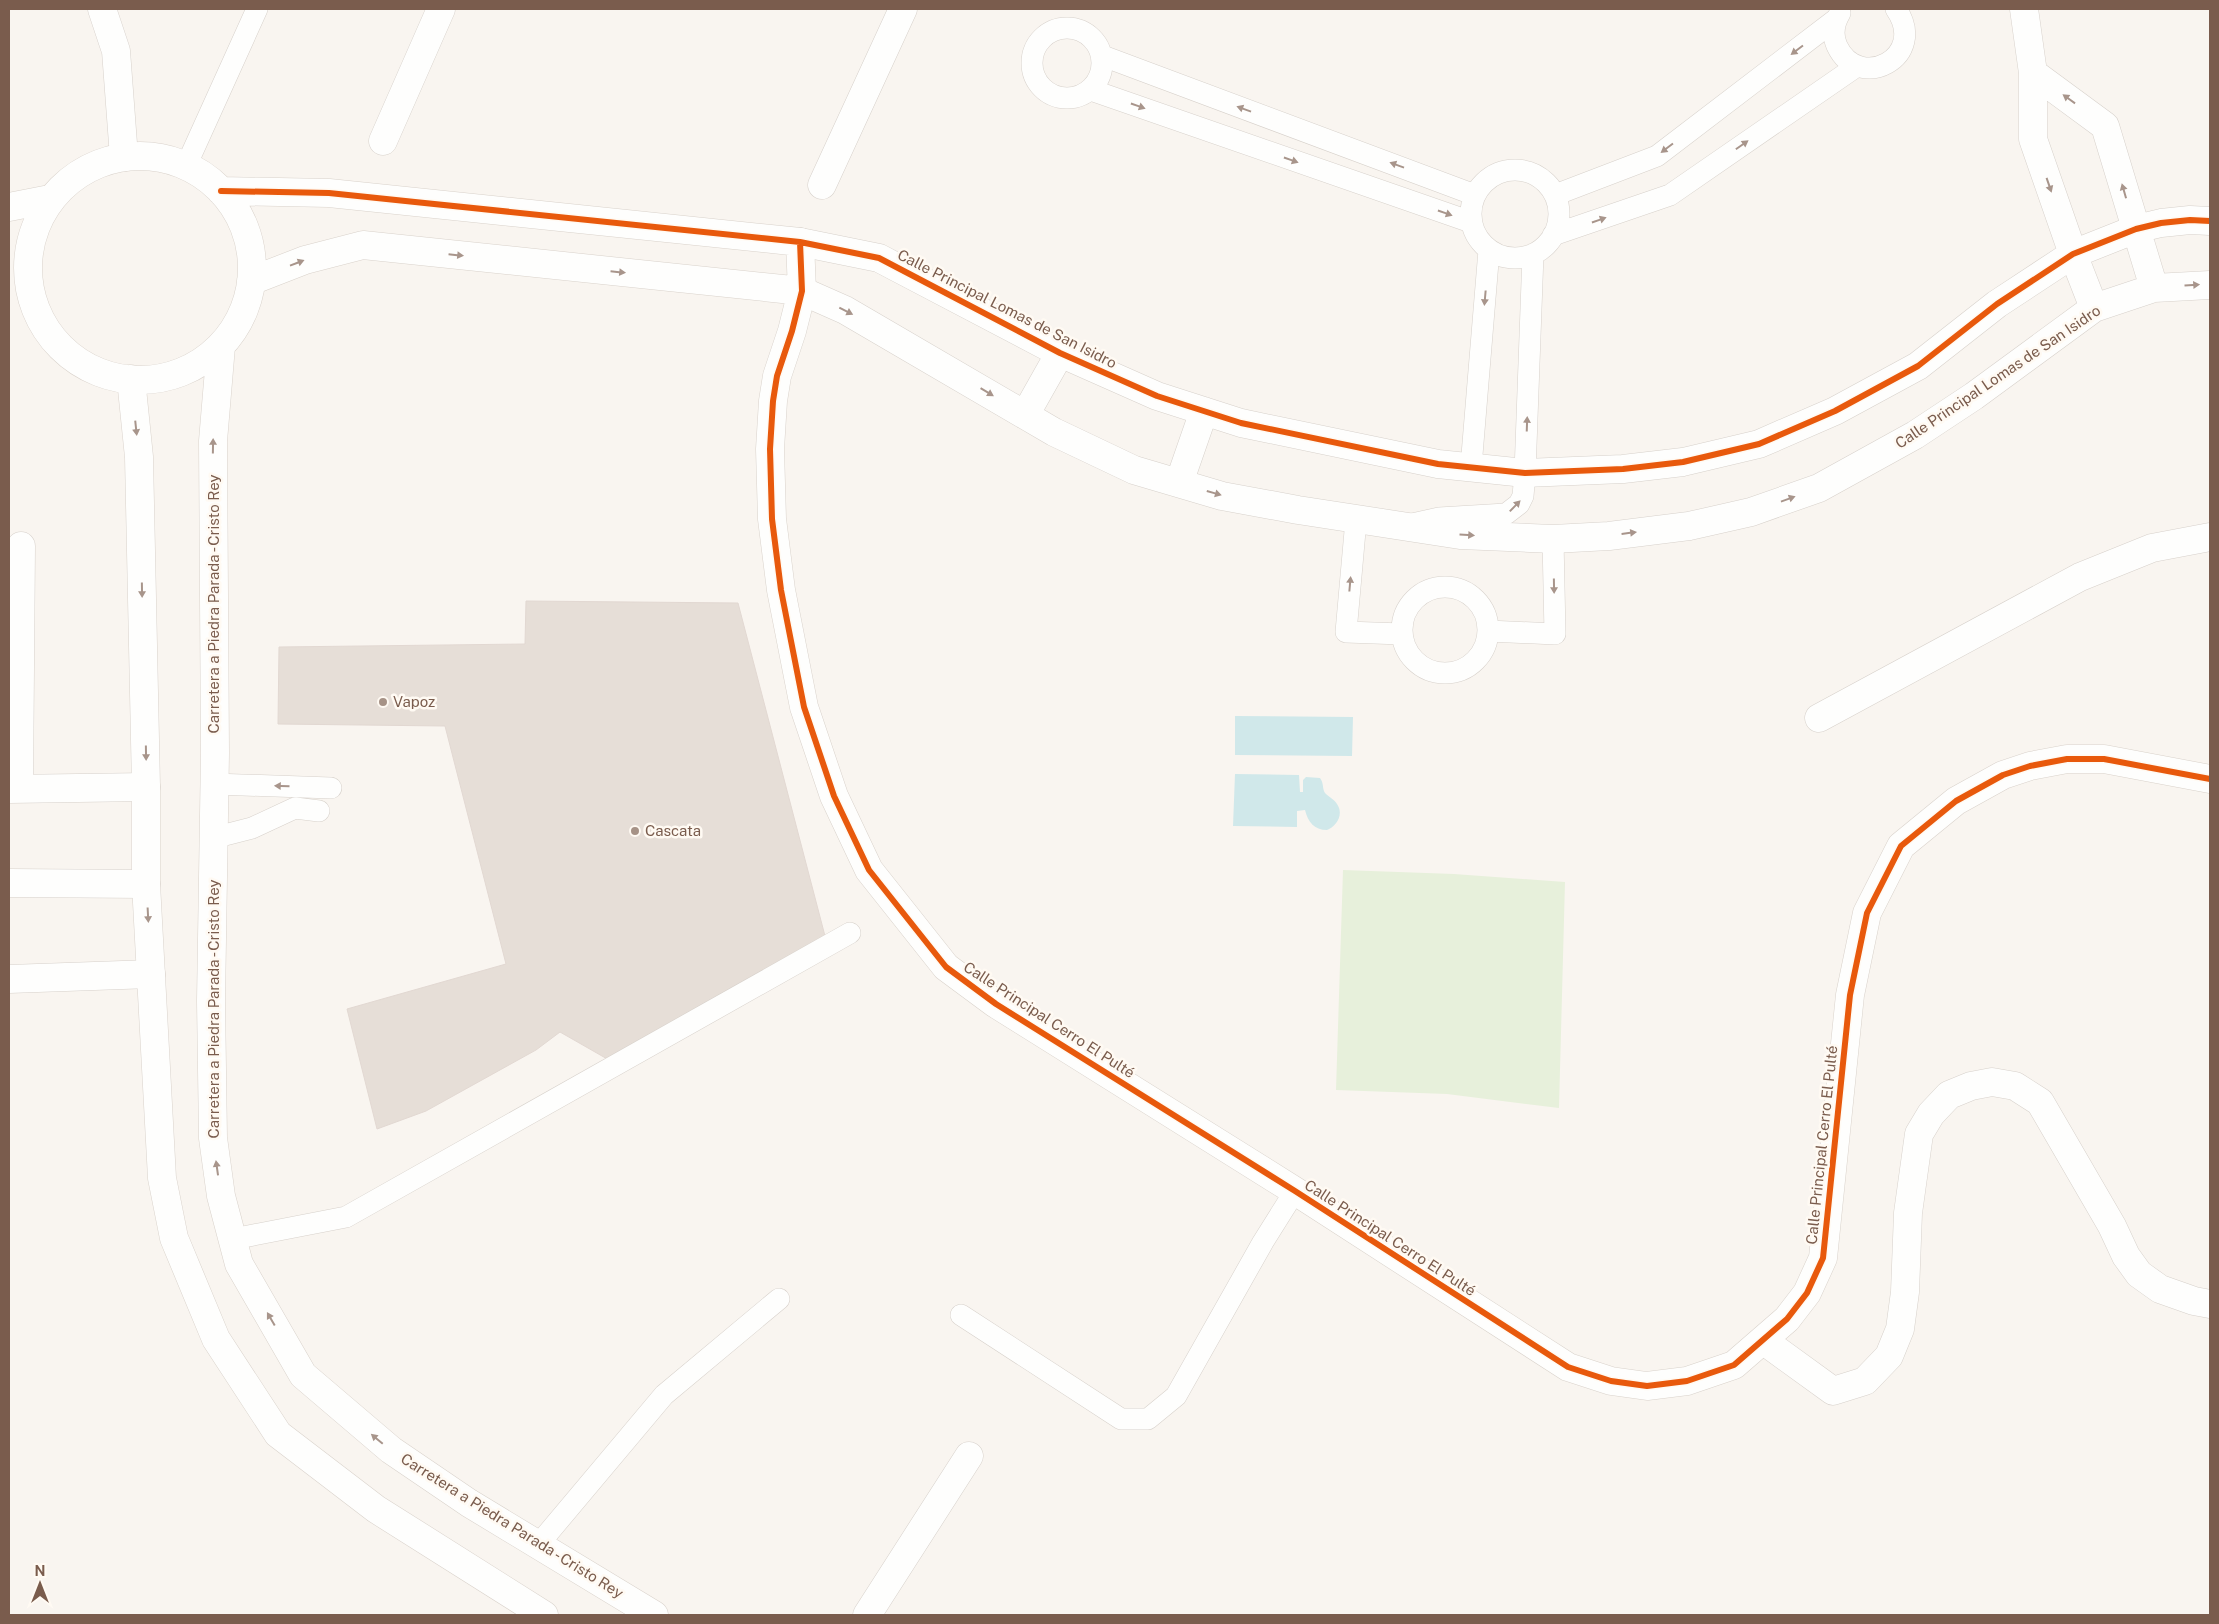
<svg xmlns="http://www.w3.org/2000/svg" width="2219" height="1624" viewBox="0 0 2219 1624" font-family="'Public Sans',sans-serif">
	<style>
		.green { fill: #e7f0db }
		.water { fill: #d0e8ea }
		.building { fill: #e6ded7; stroke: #e2d8d2 }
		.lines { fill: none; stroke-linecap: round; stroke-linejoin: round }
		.lane-casing { stroke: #d7d1cb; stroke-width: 22 }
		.street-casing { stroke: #d7d1cb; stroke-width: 29 }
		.secondary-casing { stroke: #d9d2cb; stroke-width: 29 }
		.lane { stroke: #fefefd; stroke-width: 21 }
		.street { stroke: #fefefd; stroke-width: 28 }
		.secondary { stroke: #fefefd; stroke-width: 28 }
		.cycleway-casing { stroke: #fffaf3; stroke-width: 9 }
		.cycleway { stroke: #e8590c; stroke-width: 6 }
		.oneway { fill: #a8958b }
		.poi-dot { fill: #a69286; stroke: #fffaf3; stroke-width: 2 }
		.labels { text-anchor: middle; stroke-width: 5; stroke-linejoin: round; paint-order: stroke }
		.street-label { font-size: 15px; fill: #7a5c4d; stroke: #fffaf3 }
		.poi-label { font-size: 15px; fill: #7a5c4d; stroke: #fffaf3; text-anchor: start }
	</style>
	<rect width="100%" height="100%" fill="#f9f5f0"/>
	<path class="green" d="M 1343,870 L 1454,874 L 1565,882 L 1559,1108 L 1447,1094 L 1336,1090 Z"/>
	<path class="water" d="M 1235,716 L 1353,717 L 1352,756 L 1235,755 Z
		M 1235,774 L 1299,775 L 1300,792 L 1303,792 L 1303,780 L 1306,777 L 1320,778 C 1324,783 1322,788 1325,793 C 1329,797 1334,799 1337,804 C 1344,814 1337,826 1327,830 C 1314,830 1308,822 1305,810 L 1297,811 L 1297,827 L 1233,826 Z"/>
	<path class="building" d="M 526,601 L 738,603 L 825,936 L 609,1060 L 560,1032 L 536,1050 L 426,1111 L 377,1129 L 347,1009 L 506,964 L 445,726 L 278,724 L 279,647 L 525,644 Z"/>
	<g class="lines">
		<defs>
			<path id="lane" d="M 1840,13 C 1834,23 1832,35 1837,46 C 1859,93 1929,57 1896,9
				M1032 63a35 35 0 1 1 70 0a35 35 0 1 1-70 0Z
				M 1103,56 L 1475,195
				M 1091,90 L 1471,222
				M 186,166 L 257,9
				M1471 214a44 44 0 1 1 88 0a44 44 0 1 1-88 0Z
				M 1555,195 L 1657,156 L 1835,20
				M 1553,235 L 1670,195 L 1857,66
				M 1471,467 L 1489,250
				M 1356,520 L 1346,632 L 1402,634
				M 1412,524 L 1439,518 L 1506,514 L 1519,504 L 1523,496 L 1525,473 L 1533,254
				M1402 630a43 43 0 1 1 86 0a43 43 0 1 1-86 0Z
				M 1488,631 L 1555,634 L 1553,539
				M 214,784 L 331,788
				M 213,838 L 252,828 L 295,808 L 319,811
				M 233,1239 L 346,1217 L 850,933
				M 961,1315 L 1121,1419 L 1148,1419 L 1176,1396 L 1263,1242 L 1295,1191
				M 538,1545 L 664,1395 L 779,1299"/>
			<path id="street" d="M 102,9 L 116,51 L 124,157
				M 2024,9 L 2033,73 L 2033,139 L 2073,254 L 2094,308
				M 2033,73 L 2105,126 L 2154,288
				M 383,141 L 441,9
				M 822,185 L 903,9
				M 800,242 L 879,258 L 1060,353 L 1157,396 L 1241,423 L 1438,464 L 1525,473 L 1623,469 L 1683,462 L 1759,444 L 1835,411 L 1918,366 L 1997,304 L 2073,254 L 2136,229 L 2161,223 L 2190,220 L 2210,221
				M 802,291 L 845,310 L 1054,432 L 1134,470 L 1222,496 L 1298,510 L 1460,535 L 1553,539 L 1609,536 L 1689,526 L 1751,512 L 1819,488 L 1915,435 L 1974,396 L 2094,308 L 2154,288 L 2210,285
				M 1025,415 L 1060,353
				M 1179,483 L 1204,411
				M 1819,718 L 2080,577 L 2152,548 L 2210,537
				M 9,789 L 146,787
				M 19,789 L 21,546
				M 9,883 L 146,884
				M 9,979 L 151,974
				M 1764,1341 L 1833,1391 L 1865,1381 L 1889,1356 L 1900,1329 L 1905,1292 L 1908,1213 L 1919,1134 L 1931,1114 L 1949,1095 L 1971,1086 L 1992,1082 L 2015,1086 L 2040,1102 L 2112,1226 L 2126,1256 L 2139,1274 L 2160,1289 L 2194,1301 L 2210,1304
				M 867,1615 L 969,1456"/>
			<path id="secondary" d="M28 268a112 112 0 1 1 224 0a112 112 0 1 1-224 0Z
				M 221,191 L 329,193 L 800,242 L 802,291 L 792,331 L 777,376 L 773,401 L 770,449 L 772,519 L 781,590 L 804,707 L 834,796 L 869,870 L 946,967 L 996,1004 L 1295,1191 L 1568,1367 L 1611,1381 L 1647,1386 L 1687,1381 L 1734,1365 L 1787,1319 L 1807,1293 L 1823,1258 L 1850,995 L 1867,913 L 1901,846 L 1956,801 L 2003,775 L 2030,766 L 2067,759 L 2104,759 L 2210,779
				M 9,207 L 50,199
				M 251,281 L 305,260 L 363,245 L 802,291
				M 221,346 L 213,441 L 215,753 L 211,1001 L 213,1138 L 221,1196 L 239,1264 L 303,1375 L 391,1450 L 469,1503 L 654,1615
				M 131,379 L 139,457 L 146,787 L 146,884 L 162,1178 L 174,1238 L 216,1339 L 278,1434 L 376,1509 L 544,1615"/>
		</defs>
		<use href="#lane" class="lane-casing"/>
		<use href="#street" class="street-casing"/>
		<use href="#secondary" class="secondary-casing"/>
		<use href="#lane" class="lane"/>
		<use href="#street" class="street"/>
		<use href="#secondary" class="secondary"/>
		<defs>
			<path id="cycleway" d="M 221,191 L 329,193 L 415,202 L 800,242 L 879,258 L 1060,353 L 1157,396 L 1241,423 L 1438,464 L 1525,473 L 1623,469 L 1683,462 L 1759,444 L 1835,411 L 1918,366 L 1997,304 L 2073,254 L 2136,229 L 2161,223 L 2190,220 L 2210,221
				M 800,242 L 802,291 L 792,331 L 777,376 L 773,401 L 770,449 L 772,519 L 781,590 L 804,707 L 834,796 L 869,870 L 946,967 L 996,1004 L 1295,1191 L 1568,1367 L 1611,1381 L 1647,1386 L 1687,1381 L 1734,1365 L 1787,1319 L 1807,1293 L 1823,1258 L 1850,995 L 1867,913 L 1901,846 L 1956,801 L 2003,775 L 2030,766 L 2067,759 L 2104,759 L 2210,779"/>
		</defs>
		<use href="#cycleway" class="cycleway-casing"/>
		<use href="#cycleway" class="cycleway"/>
	</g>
	<defs><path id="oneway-solid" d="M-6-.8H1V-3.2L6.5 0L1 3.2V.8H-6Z" transform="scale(1.25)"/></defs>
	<g class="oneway">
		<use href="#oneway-solid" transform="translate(1797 50) rotate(143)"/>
		<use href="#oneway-solid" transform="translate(2069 99) rotate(-144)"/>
		<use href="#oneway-solid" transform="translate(1138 106) rotate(19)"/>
		<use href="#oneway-solid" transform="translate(1244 109) rotate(-160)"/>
		<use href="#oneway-solid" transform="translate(1742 145) rotate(-35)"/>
		<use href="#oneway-solid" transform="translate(1667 148) rotate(143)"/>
		<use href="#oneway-solid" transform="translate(1291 160) rotate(19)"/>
		<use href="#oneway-solid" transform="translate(1397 165) rotate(-160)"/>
		<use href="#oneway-solid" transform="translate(2049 185) rotate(71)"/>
		<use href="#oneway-solid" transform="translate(2124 191) rotate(-106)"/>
		<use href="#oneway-solid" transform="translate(1445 213) rotate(19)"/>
		<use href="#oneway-solid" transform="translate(1599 220) rotate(-19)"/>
		<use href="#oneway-solid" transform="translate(456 255) rotate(6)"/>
		<use href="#oneway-solid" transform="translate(297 263) rotate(-21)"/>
		<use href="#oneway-solid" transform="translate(618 272) rotate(6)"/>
		<use href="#oneway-solid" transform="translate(2192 285) rotate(-4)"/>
		<use href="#oneway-solid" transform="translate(1485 298) rotate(95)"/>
		<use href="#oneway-solid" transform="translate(846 311) rotate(27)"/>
		<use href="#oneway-solid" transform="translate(987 392) rotate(31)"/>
		<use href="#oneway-solid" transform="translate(1527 424) rotate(-88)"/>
		<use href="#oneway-solid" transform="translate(136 428) rotate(84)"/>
		<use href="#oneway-solid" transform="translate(213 446) rotate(-89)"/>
		<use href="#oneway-solid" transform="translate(1214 493) rotate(16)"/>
		<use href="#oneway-solid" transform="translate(1788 499) rotate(-20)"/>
		<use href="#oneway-solid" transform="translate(1515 506) rotate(-46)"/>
		<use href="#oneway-solid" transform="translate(1629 533) rotate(-7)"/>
		<use href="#oneway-solid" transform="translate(1467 535) rotate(4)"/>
		<use href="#oneway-solid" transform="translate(1350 584) rotate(-85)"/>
		<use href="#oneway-solid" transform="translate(1554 586) rotate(89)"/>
		<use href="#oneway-solid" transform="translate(142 590) rotate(89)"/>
		<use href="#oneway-solid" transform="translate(146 753) rotate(89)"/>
		<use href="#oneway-solid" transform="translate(282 786) rotate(-178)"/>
		<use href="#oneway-solid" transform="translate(148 915) rotate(87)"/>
		<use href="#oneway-solid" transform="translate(217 1168) rotate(-98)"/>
		<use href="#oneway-solid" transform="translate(271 1319) rotate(-120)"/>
		<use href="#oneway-solid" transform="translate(377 1439) rotate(-140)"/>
	</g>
	<g class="poi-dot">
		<circle cx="383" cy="702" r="5"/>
		<circle cx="635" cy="831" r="5"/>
	</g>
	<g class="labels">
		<g class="street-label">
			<text transform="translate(1007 309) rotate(27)" y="5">Calle Principal Lomas de San Isidro</text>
			<text transform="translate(1998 377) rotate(-34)" y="5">Calle Principal Lomas de San Isidro</text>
			<text transform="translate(214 604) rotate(-90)" y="5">Carretera a Piedra Parada - Cristo Rey</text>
			<text transform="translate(214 1009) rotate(-90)" y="5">Carretera a Piedra Parada - Cristo Rey</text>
			<text transform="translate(1049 1020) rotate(33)" y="5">Calle Principal Cerro El Pulté</text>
			<text transform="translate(1822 1145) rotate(-84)" y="5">Calle Principal Cerro El Pulté</text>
			<text transform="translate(1390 1238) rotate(33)" y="5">Calle Principal Cerro El Pulté</text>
			<text transform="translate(512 1526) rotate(32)" y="5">Carretera a Piedra Parada - Cristo Rey</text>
		</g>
		<g class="poi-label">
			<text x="393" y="707">Vapoz</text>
			<text x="645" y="836">Cascata</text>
		</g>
	</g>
	<rect width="2219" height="1624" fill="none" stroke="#7a5c4d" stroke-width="20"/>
	<g transform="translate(40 1584)" stroke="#fffaf3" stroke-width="4" paint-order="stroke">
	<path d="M0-4L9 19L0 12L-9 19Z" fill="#7a5c4d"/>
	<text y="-8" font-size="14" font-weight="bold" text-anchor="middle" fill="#7a5c4d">N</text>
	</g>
</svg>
